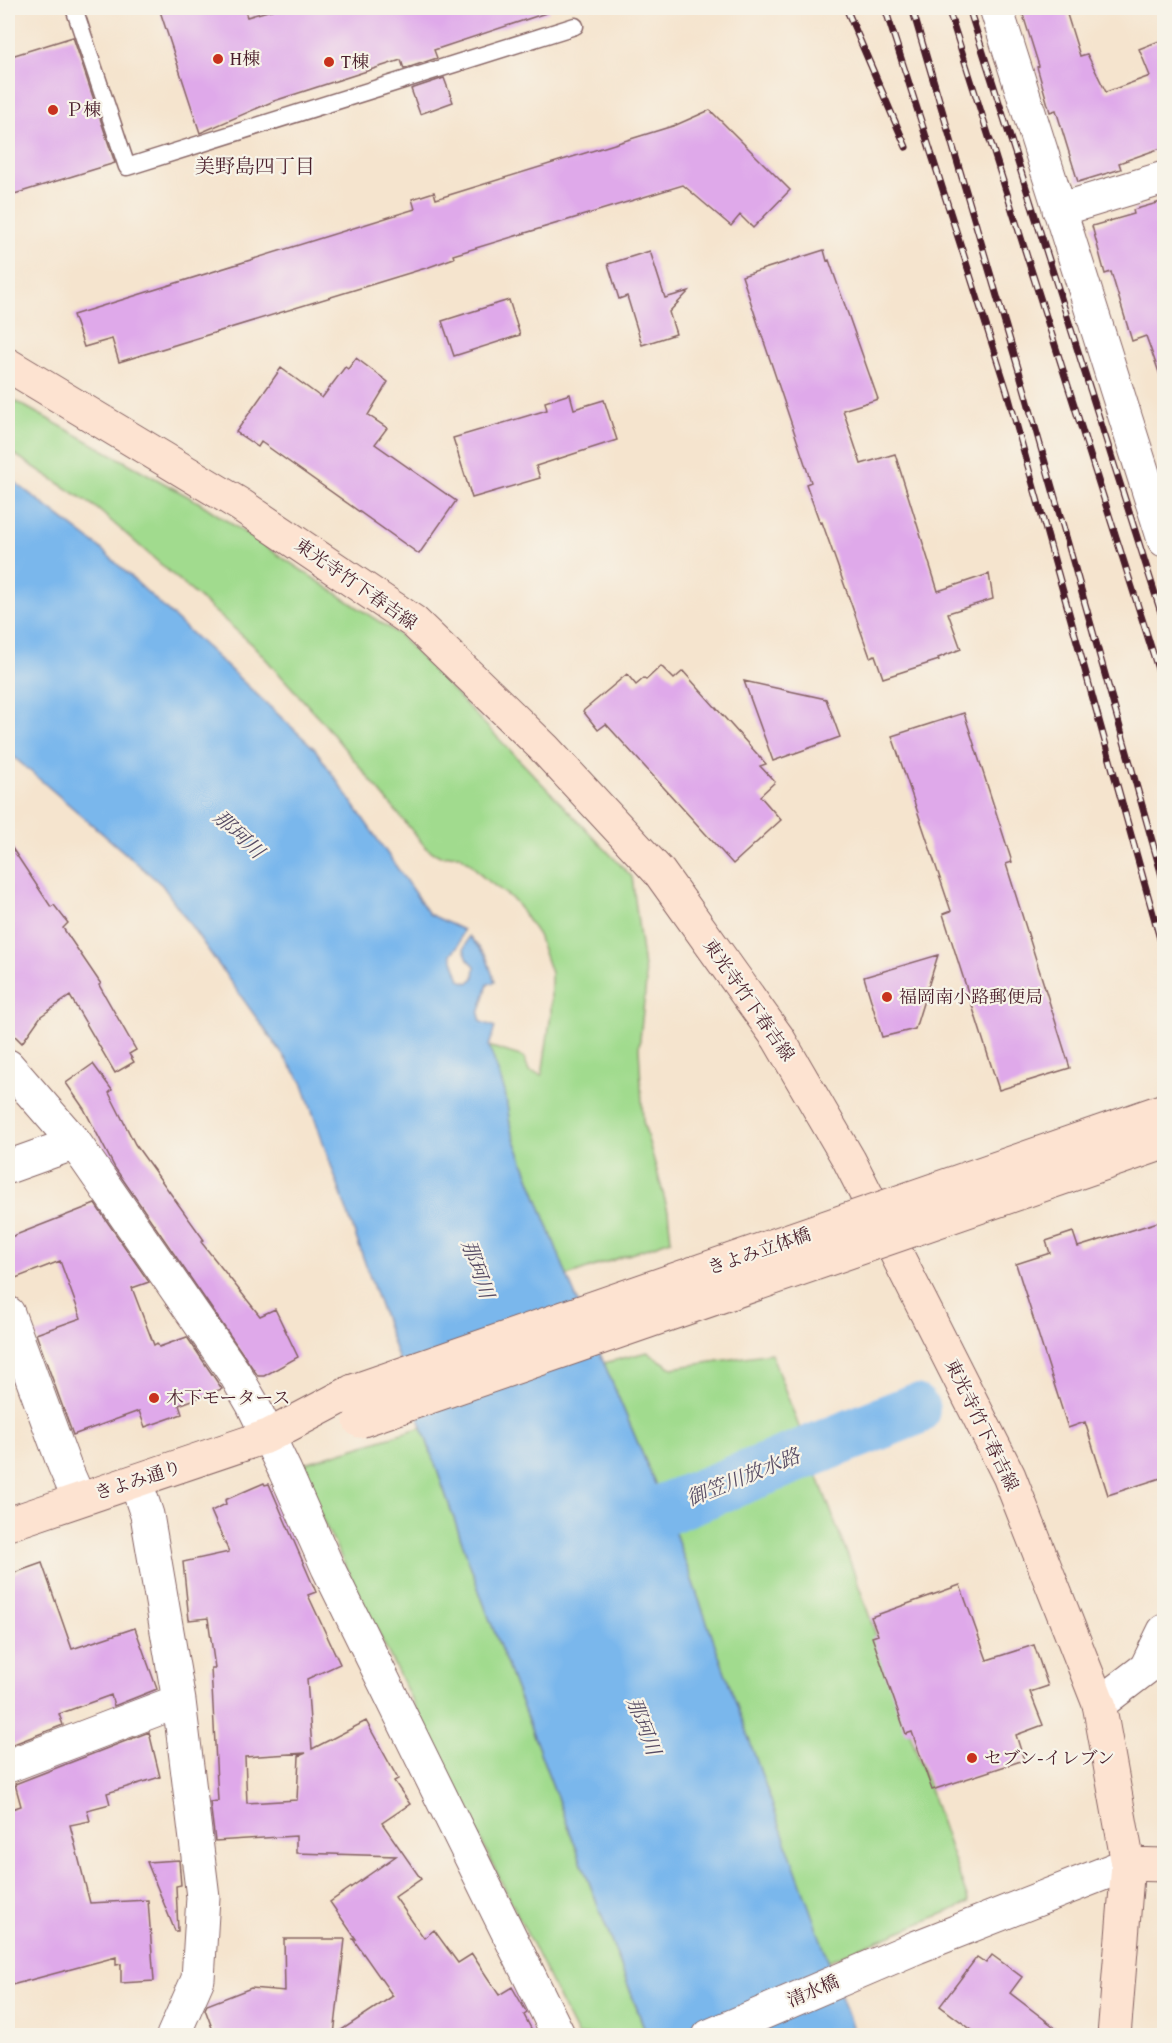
<svg xmlns="http://www.w3.org/2000/svg" width="1172" height="2043" viewBox="0 0 1172 2043" font-family="'Gentium Book Plus','Noto Serif JP',serif">
	<style>
		.green { fill: #a1db8e; stroke: #767d5c; stroke-width: 1.5 }
		.water { fill: #7ab7ec; stroke: #626b8c; stroke-width: 1.5 }
		.lines { fill: none; stroke-linecap: round; stroke-linejoin: round }
		.river { stroke: #7ab7ec; stroke-width: 52 }
		.building { fill: #dfa9ea; fill-rule: evenodd }
		.lane-casing { stroke: #866464; stroke-width: 19 }
		.street-casing { stroke: #866464; stroke-width: 35 }
		.secondary-casing { stroke: #866464; stroke-width: 35 }
		.lane { stroke: #fff; stroke-width: 16 }
		.street { stroke: #fff; stroke-width: 33 }
		.secondary { stroke: #fde3d1; stroke-width: 33 }
		.rail-casing { stroke: #4a1f2b; stroke-width: 7 }
		.rail { stroke: #f7f3e8; stroke-width: 4.5; stroke-dasharray: 14; stroke-linecap: butt }
		.secondary-bridge-casing { stroke: #866464; stroke-width: 35; stroke-linecap: butt }
		.secondary-bridge { stroke: #fde3d1; stroke-width: 33 }
		.poi-dot { fill: #c8321e; stroke: #f7f3e8; stroke-width: 2 }
		.labels { text-anchor: middle; stroke-width: 4.5; stroke-linejoin: round; paint-order: stroke }
		.poi-label { font-size: 18px; fill: #4a1f2b; stroke: #f7f3e8; text-anchor: start }
		.street-label { font-size: 18px; fill: #4a1f2b; stroke: #f7f3e8 }
		.neighbourhood-label { font-size: 20px; fill: #4a1f2b; stroke: #f7f3e8 }
		.water-label { font-size: 20px; font-style: italic; fill: #584d65; stroke: #f7f3e8 }
	</style>
	<rect width="100%" height="100%" fill="#f7f3e8"/>
	<filter id="ink" filterUnits="userSpaceOnUse"><feTurbulence type="fractalNoise" baseFrequency=".0167" numOctaves="2"/><feDisplacementMap in="SourceGraphic" scale="12" xChannelSelector="R" yChannelSelector="G"/><feConvolveMatrix kernelMatrix="1 2 1 2 8 2 1 2 1" color-interpolation-filters="sRGB"/></filter>
	<filter id="wash" filterUnits="userSpaceOnUse"><feTurbulence type="fractalNoise" baseFrequency=".008" numOctaves="4" result="noise"/><feDisplacementMap in="SourceGraphic" scale="24" xChannelSelector="R" yChannelSelector="G"/><feGaussianBlur stdDeviation="1.35" result="paint"/><feColorMatrix in="noise" values="0 0 0 0 0 0 0 0 0 0 0 0 0 0 0 0 0 1.4 0 .05"/><feComposite in="paint" operator="in"/></filter>
	<g filter="url(#wash)">
		<rect width="100%" height="100%" fill="#f5e4ce"/>
		<path class="green" d="M 8,397 L 200,503 L 398,634 L 632,877 L 646,983 L 639,1048 L 643,1121 L 668,1211 L 671,1240 L 567,1276 L 511,1130 L 505,1092 L 488,1046 L 524,1057 L 529,1071 L 542,1075 L 551,1014 L 551,973 L 538,935 L 515,901 L 483,877 L 471,864 L 459,855 L 440,856 L 427,849 L 322,721 L 253,645 L 94,506 L 8,450 Z
			M 647,1352 L 672,1368 L 771,1353 L 855,1575 L 969,1903 L 828,1961 L 670,1519 L 604,1363 Z
			M 422,1427 L 482,1599 L 646,2033 L 641,2036 L 577,2035 L 296,1466 Z"/>
		<path class="water" d="M 8,477 L 99,547 L 315,749 L 429,914 L 463,930 L 458,946 L 451,954 L 460,980 L 468,983 L 474,978 L 475,966 L 468,959 L 464,949 L 469,936 L 486,956 L 495,982 L 488,984 L 479,1014 L 481,1022 L 495,1027 L 489,1046 L 505,1092 L 511,1130 L 567,1276 L 670,1519 L 855,2035 L 647,2035 L 482,1599 L 302,1082 L 162,885 L 8,752 Z"/>
		<g class="lines">
			<path class="river" d="M 597,1536 L 914,1410"/>
		</g>
		<g id="blocks">
			<path class="building" d="M 159,8 L 244,8 L 247,17 L 278,8 L 548,8 L 549,12 L 434,50 L 437,58 L 404,69 L 401,60 L 274,101 L 200,133 Z
				M 1023,8 L 1065,8 L 1080,56 L 1087,54 L 1106,92 L 1150,76 L 1139,49 L 1164,39 L 1164,147 L 1119,163 L 1121,169 L 1078,182 L 1056,110 L 1050,112 L 1037,67 L 1039,66 L 1023,15 L 1025,14 Z
				M 73,37 L 115,163 L 8,196 L 8,57 Z
				M 444,78 L 453,102 L 420,114 L 411,89 Z
				M 710,110 L 790,190 L 753,228 L 740,215 L 731,226 L 683,185 L 453,255 L 454,258 L 429,267 L 119,362 L 112,339 L 84,347 L 73,315 L 415,209 L 412,199 L 434,192 L 436,199 L 676,125 Z
				M 1164,201 L 1164,377 L 1161,378 L 1146,336 L 1132,341 L 1111,272 L 1105,274 L 1092,226 L 1134,214 L 1133,210 Z
				M 824,250 L 827,261 L 829,260 L 878,399 L 843,410 L 861,464 L 895,454 L 938,591 L 989,574 L 993,599 L 948,613 L 961,649 L 938,658 L 939,660 L 883,678 L 875,655 L 870,657 L 822,522 L 820,523 L 806,484 L 811,482 L 742,276 Z
				M 650,251 L 665,298 L 689,291 L 669,312 L 676,334 L 642,345 L 627,296 L 619,299 L 608,264 Z
				M 509,300 L 520,335 L 454,356 L 442,321 Z
				M 356,358 L 388,382 L 368,415 L 387,428 L 375,444 L 456,501 L 419,554 L 261,442 L 258,447 L 236,432 L 281,368 L 322,398 L 345,367 L 348,369 Z
				M 570,394 L 574,409 L 604,400 L 617,440 L 536,466 L 540,478 L 472,498 L 453,438 L 547,410 L 545,402 Z
				M 661,666 L 674,679 L 683,671 L 766,764 L 760,766 L 775,782 L 760,796 L 781,820 L 733,864 L 606,724 L 598,730 L 583,711 L 627,674 L 636,685 L 644,678 L 646,680 Z
				M 744,681 L 826,699 L 840,737 L 773,761 Z
				M 964,713 L 1012,862 L 1006,864 L 1070,1068 L 999,1090 L 943,914 L 951,911 L 892,736 Z
				M 8,842 L 51,907 L 54,905 L 68,923 L 63,928 L 101,984 L 99,985 L 136,1050 L 129,1054 L 134,1062 L 115,1073 L 70,996 L 41,1016 L 22,1043 L 8,1029 Z
				M 938,955 L 915,1029 L 882,1037 L 864,977 Z
				M 93,1064 L 112,1090 L 109,1093 L 135,1144 L 204,1240 L 201,1242 L 260,1316 L 275,1309 L 298,1357 L 264,1376 L 258,1376 L 115,1168 L 84,1109 L 66,1083 Z
				M 95,1204 L 149,1282 L 132,1288 L 154,1345 L 157,1343 L 159,1347 L 187,1337 L 222,1389 L 179,1405 L 182,1414 L 145,1427 L 139,1411 L 73,1435 L 36,1334 L 81,1318 L 60,1261 L 8,1281 L 8,1238 Z
				M 1158,1222 L 1164,1244 L 1164,1477 L 1108,1495 L 1085,1422 L 1068,1428 L 1016,1264 L 1050,1253 L 1046,1241 L 1073,1232 L 1078,1247 Z
				M 264,1483 L 265,1485 L 269,1484 L 316,1592 L 308,1595 L 340,1664 L 307,1679 L 312,1749 L 366,1721 L 398,1779 L 394,1781 L 410,1804 L 382,1823 L 421,1879 L 395,1897 L 424,1938 L 434,1930 L 458,1963 L 472,1954 L 499,1995 L 512,1987 L 527,2013 L 524,2015 L 535,2036 L 215,2036 L 205,2009 L 207,2005 L 251,1988 L 285,1991 L 284,1939 L 345,1939 L 334,2035 L 393,1996 L 353,1939 L 356,1939 L 330,1902 L 396,1856 L 296,1853 L 296,1836 L 215,1841 L 210,1802 L 218,1801 L 211,1668 L 215,1668 L 208,1618 L 189,1620 L 183,1562 L 229,1552 L 211,1511 L 226,1504 L 225,1500 ZM 306,1753 L 299,1756 L 297,1800 L 247,1803 L 245,1757 Z
				M 42,1563 L 72,1649 L 135,1628 L 157,1689 L 114,1706 L 111,1695 L 59,1714 L 63,1725 L 11,1745 L 8,1737 L 8,1575 Z
				M 960,1585 L 987,1660 L 1034,1645 L 1048,1686 L 1030,1692 L 1043,1725 L 1016,1735 L 1024,1760 L 932,1790 L 912,1732 L 906,1734 L 872,1637 L 878,1635 L 871,1617 Z
				M 149,1732 L 160,1777 L 107,1793 L 110,1804 L 87,1810 L 90,1821 L 70,1825 L 90,1903 L 148,1900 L 154,1981 L 121,1983 L 121,1964 L 116,1965 L 116,1957 L 8,1986 L 8,1810 L 21,1806 L 15,1784 Z
				M 179,1860 L 181,1885 L 176,1886 L 178,1931 L 175,1931 L 147,1862 Z
				M 992,1955 L 1022,1977 L 1010,1993 L 1066,2036 L 980,2036 L 940,2006 L 977,1957 L 986,1963 Z"/>
		</g>
	</g>
	<g filter="url(#ink)">
		<use href="#blocks" fill-opacity="0" stroke="#866464" stroke-width="1.5"/>
		<g class="lines">
			<defs>
				<path id="lane" d="M 74,8 L 127,167 L 575,26"/>
				<path id="street" d="M 996,8 L 1164,540
					M 1059,210 L 1164,178
					M 8,1066 L 75,1143 L 235,1374 L 253,1405 L 285,1471 L 328,1568 L 559,2036
					M 8,1167 L 75,1143
					M 8,1313 L 64,1465 L 79,1499
					M 136,1482 L 147,1515 L 179,1701 L 203,1897 L 198,1979 L 173,2036
					M 1099,1704 L 1146,1668 L 1164,1631
					M 8,1766 L 179,1701
					M 709,2036 L 917,1947 L 1128,1864"/>
				<path id="secondary" d="M 8,365 L 239,504 L 414,622 L 544,748 L 660,873 L 778,1038 L 849,1160 L 1009,1476 L 1099,1704 L 1128,1864 L 1114,2036
					M 8,1524 L 268,1436 L 353,1391
					M 1128,1864 L 1164,1865"/>
			</defs>
			<use href="#lane" class="lane-casing"/>
			<use href="#street" class="street-casing"/>
			<use href="#secondary" class="secondary-casing"/>
			<use href="#lane" class="lane"/>
			<use href="#street" class="street"/>
			<use href="#secondary" class="secondary"/>
			<defs>
				<path id="rail" d="M 846,8 L 906,147
					M 885,8 L 1007,391 L 1164,953
					M 912,8 L 1024,388 L 1164,883
					M 948,8 L 1164,688
					M 969,8 L 1164,622"/>
			</defs>
			<use href="#rail" class="rail-casing"/>
			<use href="#rail" class="rail"/>
			<defs>
				<path id="secondary-bridge" d="M 353,1391 L 1164,1110
					M 360,1421 L 1164,1143"/>
			</defs>
			<use href="#secondary-bridge" class="secondary-bridge-casing"/>
			<use href="#secondary-bridge" class="secondary-bridge"/>
		</g>
	</g>
	<g class="poi-dot">
		<circle cx="218" cy="59" r="6"/>
		<circle cx="329" cy="62" r="6"/>
		<circle cx="53" cy="110" r="6"/>
		<circle cx="887" cy="997" r="6"/>
		<circle cx="154" cy="1398" r="6"/>
		<circle cx="972" cy="1758" r="6"/>
	</g>
	<g class="labels">
		<g class="poi-label">
			<text x="230" y="65">H棟</text>
			<text x="341" y="68">T棟</text>
			<text x="65" y="116">Ｐ棟</text>
			<text x="899" y="1003">福岡南小路郵便局</text>
			<text x="166" y="1404">木下モータース</text>
			<text x="984" y="1764">セブン-イレブン</text>
		</g>
		<g class="street-label">
			<text transform="translate(356 584) rotate(35)" y="6">東光寺竹下春吉線</text>
			<text transform="translate(749 1000) rotate(55)" y="6">東光寺竹下春吉線</text>
			<text transform="translate(759 1251) rotate(-19)" y="6">きよみ立体橋</text>
			<text transform="translate(982 1425) rotate(64)" y="6">東光寺竹下春吉線</text>
			<text transform="translate(138 1480) rotate(-18)" y="6">きよみ通り</text>
			<text transform="translate(813 1991) rotate(-23)" y="6">清水橋</text>
		</g>
		<g class="neighbourhood-label">
			<text x="255" y="173">美野島四丁目</text>
		</g>
		<g class="water-label">
			<text transform="translate(239 834) rotate(43)" y="7">那珂川</text>
			<text transform="translate(478 1269) rotate(71)" y="7">那珂川</text>
			<text transform="translate(743 1477) rotate(-22)" y="7">御笠川放水路</text>
			<text transform="translate(644 1726) rotate(69)" y="7">那珂川</text>
		</g>
	</g>
	<rect width="1172" height="2043" fill="none" stroke="#f7f3e8" stroke-width="30"/>
</svg>
